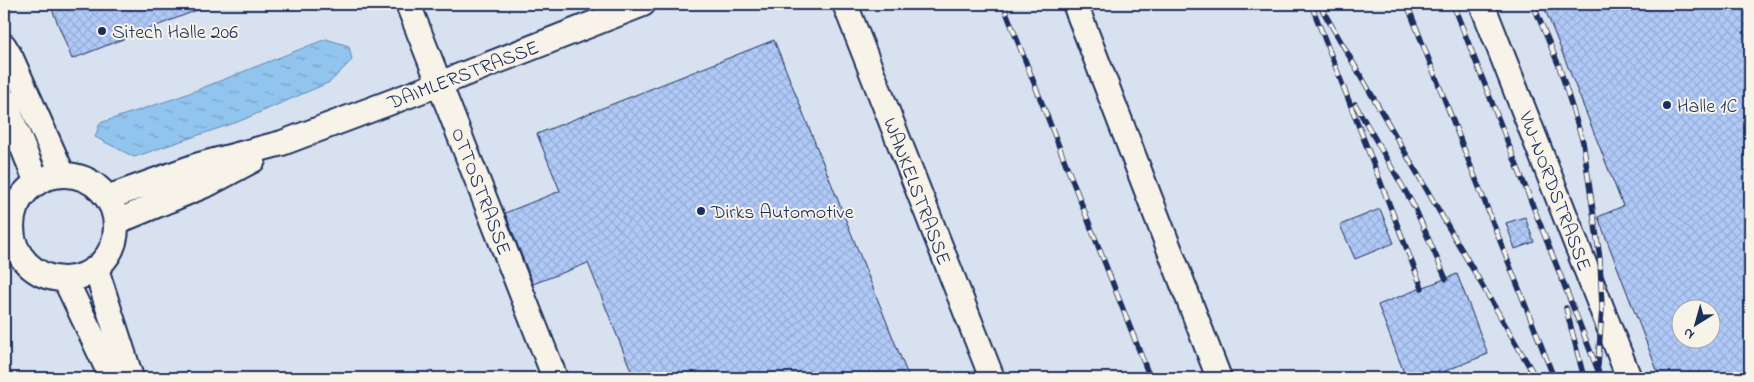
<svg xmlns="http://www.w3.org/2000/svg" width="1754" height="382" viewBox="0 0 1754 382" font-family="'Indie Flower',sans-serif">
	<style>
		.built { fill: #d8e1ef; fill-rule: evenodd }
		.water { fill: url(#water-ripples); stroke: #6289b4 }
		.building { fill: url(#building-cross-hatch); stroke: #1b2f5e; fill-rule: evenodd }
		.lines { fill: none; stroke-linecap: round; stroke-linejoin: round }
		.minor-casing { stroke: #1b2f5e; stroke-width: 28 }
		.minor { stroke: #f7f3e8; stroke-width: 24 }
		.rail-casing { stroke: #1b2f5e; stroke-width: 5.5 }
		.rail { stroke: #f7f3e8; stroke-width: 4; stroke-dasharray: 11; stroke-linecap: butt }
		.poi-dot { fill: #1b2f5e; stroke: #f7f3e8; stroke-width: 2 }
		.labels { text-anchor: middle; stroke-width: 4; stroke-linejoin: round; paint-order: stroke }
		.poi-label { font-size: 20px; fill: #1b2f5e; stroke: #f7f3e8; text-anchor: start }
		.street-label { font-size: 20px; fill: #1b2f5e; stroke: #f7f3e8 }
	</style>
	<defs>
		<pattern id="water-ripples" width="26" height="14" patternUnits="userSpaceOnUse" patternTransform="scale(1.25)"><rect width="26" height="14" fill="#91c5ee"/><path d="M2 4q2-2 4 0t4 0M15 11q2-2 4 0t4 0" fill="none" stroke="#76a0c4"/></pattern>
		<pattern id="building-cross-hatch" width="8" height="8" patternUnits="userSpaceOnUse" patternTransform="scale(1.25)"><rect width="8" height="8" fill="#b0c9f7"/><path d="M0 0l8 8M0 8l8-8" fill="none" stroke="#97add6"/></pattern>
	</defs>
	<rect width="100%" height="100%" fill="#e9ebeb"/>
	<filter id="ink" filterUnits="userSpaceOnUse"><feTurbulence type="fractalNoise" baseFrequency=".02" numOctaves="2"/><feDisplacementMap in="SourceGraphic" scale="10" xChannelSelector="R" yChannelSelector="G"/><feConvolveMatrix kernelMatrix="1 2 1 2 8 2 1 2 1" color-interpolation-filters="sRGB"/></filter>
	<g filter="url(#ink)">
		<path class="built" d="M 4,4 L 1750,4 L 1750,378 L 4,378 ZM 1682,310 L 1712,310 L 1712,340 L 1682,340 Z"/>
		<path class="water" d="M 326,39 L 349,46 L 352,60 L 330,82 L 240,121 L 134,157 L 95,137 L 100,123 L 179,97 Z"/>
		<path class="building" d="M 50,4 L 210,4 L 210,5 L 72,59 Z
			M 1543,4 L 1750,4 L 1750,378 L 1660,378 L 1598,217 L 1623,206 ZM 1682,310 L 1712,310 L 1712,340 L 1682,340 Z
			M 774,40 L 909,378 L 634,378 L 588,263 L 533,284 L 505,213 L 560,191 L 537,134 Z
			M 1380,209 L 1394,243 L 1355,259 L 1340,225 Z
			M 1525,217 L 1534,242 L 1515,249 L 1506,223 Z
			M 1457,274 L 1488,354 L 1445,371 L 1448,378 L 1406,378 L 1378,305 Z"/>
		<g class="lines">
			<defs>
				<path id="minor" d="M 408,4 L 555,378
					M 845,4 L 992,378
					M 1075,4 L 1219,378
					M 1482,4 L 1629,378
					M 4,46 L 11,58 L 63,175
					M 4,100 L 37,183
					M12 227a52 52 0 1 1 104 0a52 52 0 1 1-104 0Z
					M 107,198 L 199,165 L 282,143 L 439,84 L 643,4
					M 116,222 L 210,183 L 253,160
					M 96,269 L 131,378
					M 65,279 L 112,378"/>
			</defs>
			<use href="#minor" class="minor-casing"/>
			<use href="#minor" class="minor"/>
			<defs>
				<path id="rail" d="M 1003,4 L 1150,378
					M 1311,4 L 1422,288
					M 1319,4 L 1536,378
					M 1407,4 L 1554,378
					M 1453,4 L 1601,378
					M 1533,4 L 1559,66 L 1583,142 L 1600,259 L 1602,308 L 1598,366
					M 1355,104 L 1415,208 L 1446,279
					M 1566,308 L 1584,378"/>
			</defs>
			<use href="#rail" class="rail-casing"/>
			<use href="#rail" class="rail"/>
		</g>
	</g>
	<g class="poi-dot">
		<circle cx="102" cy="31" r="5"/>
		<circle cx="1667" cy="105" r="5"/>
		<circle cx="701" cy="211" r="5"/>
	</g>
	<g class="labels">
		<g class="poi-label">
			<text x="112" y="38">Sitech Halle 206</text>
			<text x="1677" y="112">Halle 1C</text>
			<text x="711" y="218">Dirks Automotive</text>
		</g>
		<g class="street-label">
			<text transform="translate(463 74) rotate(-21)" y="7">DAIMLERSTRASSE</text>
			<text transform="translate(482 191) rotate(69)" y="7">OTTOSTRASSE</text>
			<text transform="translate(918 191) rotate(69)" y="7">WANKELSTRASSE</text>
			<text transform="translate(1556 191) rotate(69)" y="7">VW-NORDSTRASSE</text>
		</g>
	</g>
	<rect width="1754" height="382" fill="none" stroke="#f7f3e8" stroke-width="20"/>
	<rect x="10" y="10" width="1734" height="362" fill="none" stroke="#1b2f5e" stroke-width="2" filter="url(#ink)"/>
	<g transform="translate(1696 324) rotate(217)"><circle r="24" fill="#f7f3e8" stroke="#9fa5b1"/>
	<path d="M0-4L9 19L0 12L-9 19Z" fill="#1b2f5e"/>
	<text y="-8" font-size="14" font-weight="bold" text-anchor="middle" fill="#1b2f5e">N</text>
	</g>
</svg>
